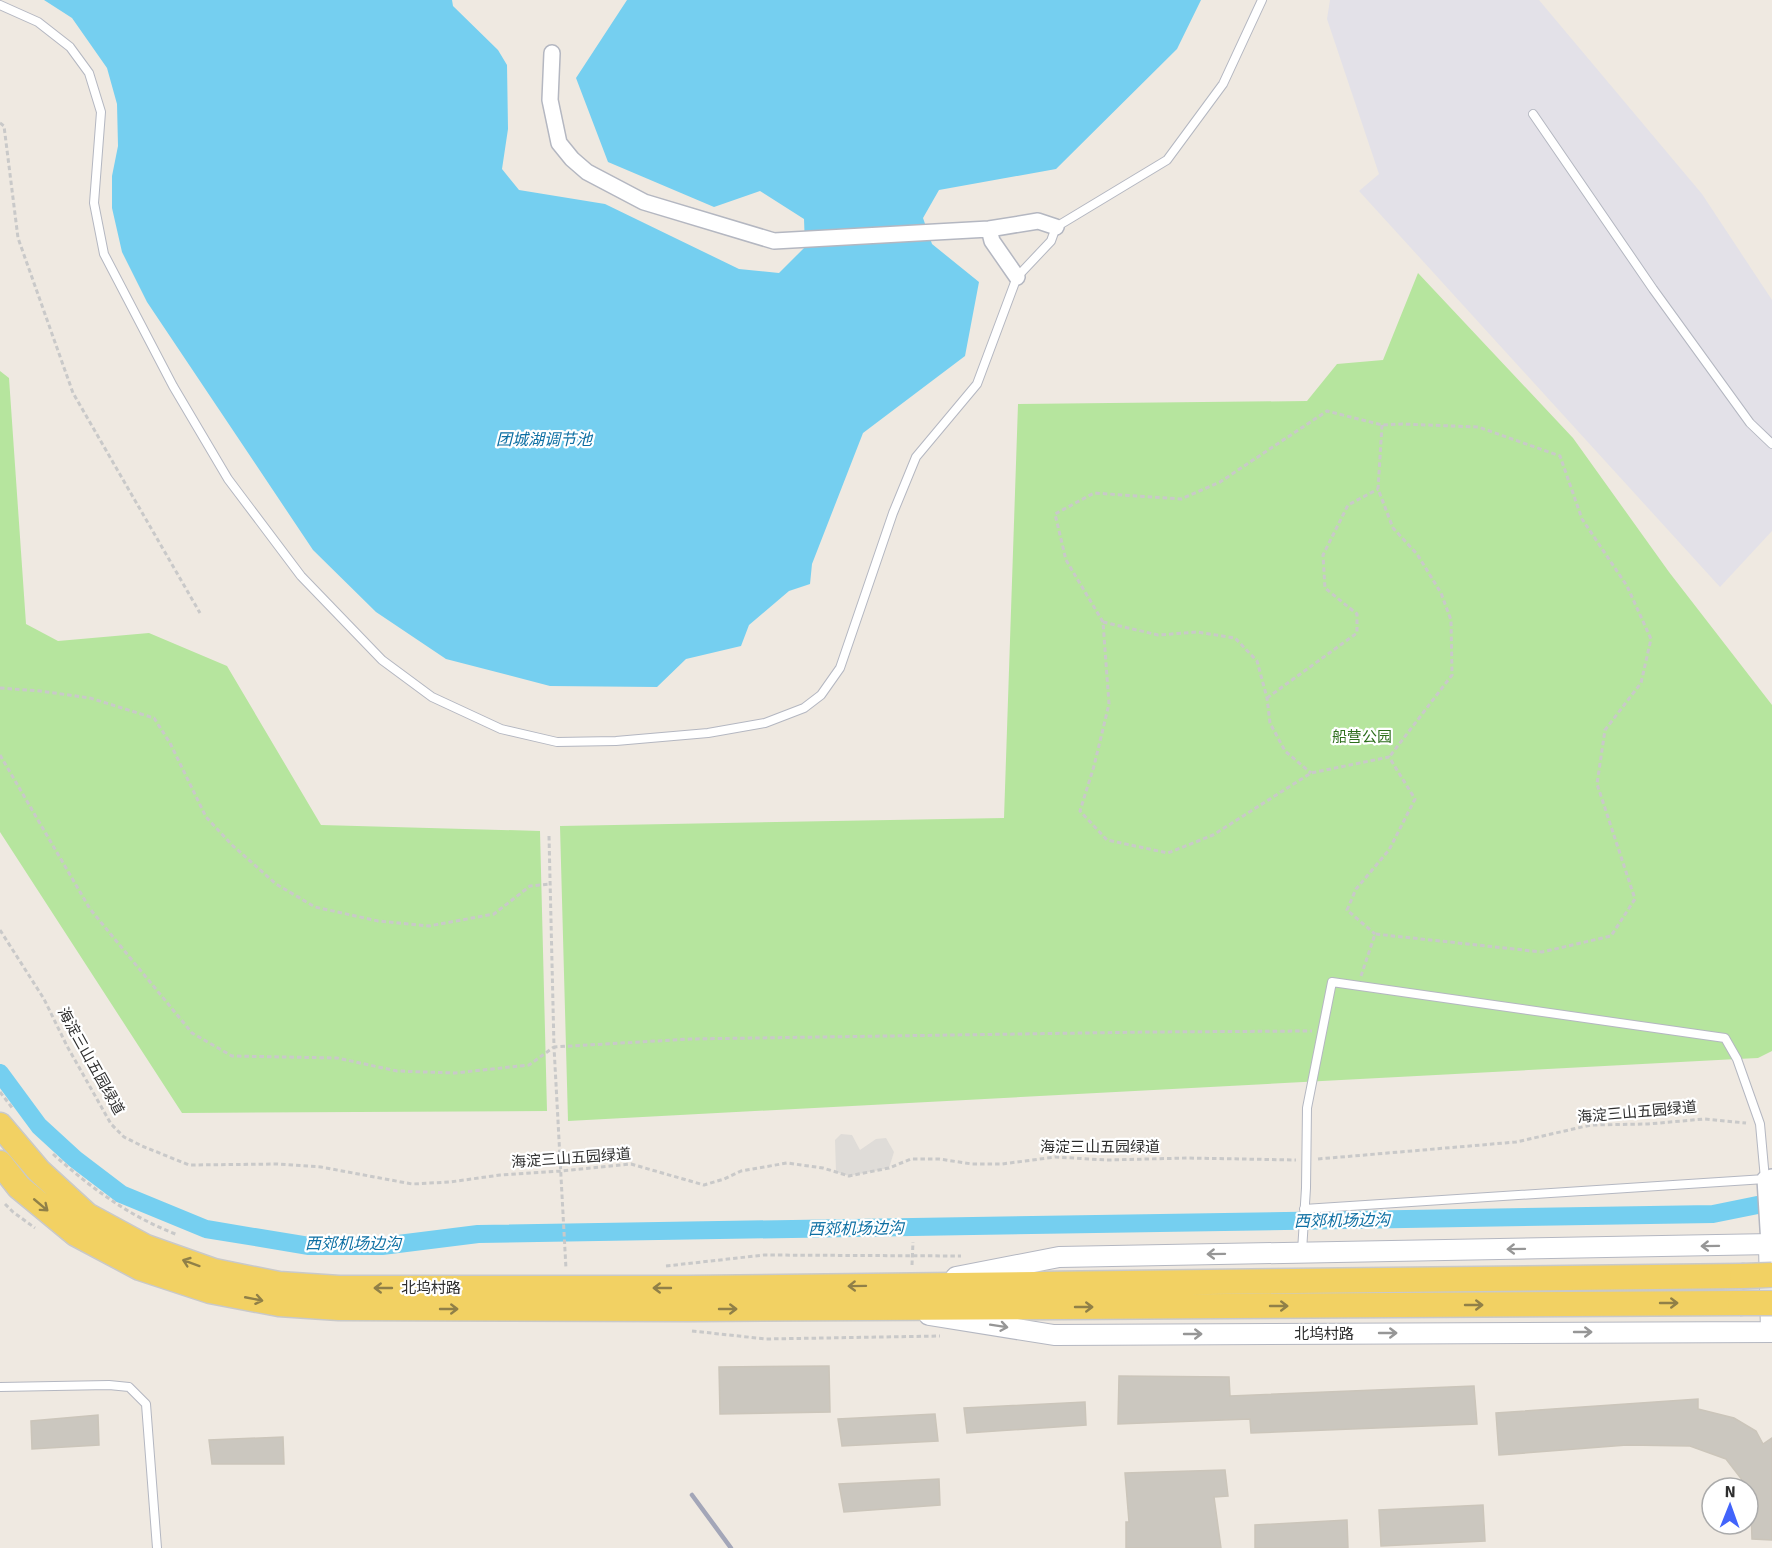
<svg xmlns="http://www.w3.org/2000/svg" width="1772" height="1548" viewBox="0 0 1772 1548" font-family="Signika,'Noto Sans SC',sans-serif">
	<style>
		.industrial { fill: #e3e1e8 }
		.green { fill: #b6e59e }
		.plaza { fill: #dfdcd8 }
		.water { fill: #75cff0 }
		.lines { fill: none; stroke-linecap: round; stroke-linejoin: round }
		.canal { stroke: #75cff0; stroke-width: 18 }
		.building { fill: #cbc7bf; stroke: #cbc5ba; stroke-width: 1.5 }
		.service-casing { stroke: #b4b7c1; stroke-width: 10 }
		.minor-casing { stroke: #b4b7c1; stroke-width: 18 }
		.tertiary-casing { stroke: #b4b7c1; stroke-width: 22 }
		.primary-casing { stroke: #c9c9c9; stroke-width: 27 }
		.path { stroke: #c9c9c9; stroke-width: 3; stroke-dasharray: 4.5 3; stroke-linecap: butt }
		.service { stroke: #fff; stroke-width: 8 }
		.minor { stroke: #fff; stroke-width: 15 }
		.tertiary { stroke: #fff; stroke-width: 20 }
		.primary { stroke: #f2d163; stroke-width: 24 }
		.rail { stroke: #a3a6b8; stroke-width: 4.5 }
		.primary-bridge-casing { stroke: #c9c9c9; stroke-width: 27; stroke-linecap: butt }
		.primary-bridge { stroke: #f2d163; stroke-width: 24 }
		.oneway { stroke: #908048 }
		.oneway2 { stroke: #969696 }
		.labels { text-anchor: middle; stroke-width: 4.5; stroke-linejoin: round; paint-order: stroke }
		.park-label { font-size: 15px; fill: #2c6e1b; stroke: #fff }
		.street-label { font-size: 15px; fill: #2e2e2e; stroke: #fff }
		.water-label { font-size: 16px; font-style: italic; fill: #0d6fa3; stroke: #fff }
	</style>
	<rect width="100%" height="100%" fill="#efe9e1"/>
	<path class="industrial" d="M 1330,0 L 1539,0 L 1702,194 L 1772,300 L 1772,531 L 1720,587 L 1359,191 L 1379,174 L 1327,19 Z"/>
	<path class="green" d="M 1418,273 L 1573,438 L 1669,572 L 1772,705 L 1772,1051 L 1758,1058 L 1737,1059 L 568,1121 L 560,826 L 1004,818 L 1018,404 L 1307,401 L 1337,364 L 1383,360 Z
		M 0,371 L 9,378 L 26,624 L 58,641 L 149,633 L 227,666 L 321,825 L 540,831 L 547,1111 L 182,1113 L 0,832 Z"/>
	<path class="plaza" d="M 841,1134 L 852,1135 L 860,1150 L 876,1139 L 886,1138 L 894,1152 L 889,1168 L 849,1176 L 836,1172 L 835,1140 Z"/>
	<path class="water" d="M 44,0 L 452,0 L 453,6 L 498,50 L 507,65 L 508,129 L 502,169 L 519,190 L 605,204 L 739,269 L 779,273 L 805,247 L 804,219 L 760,191 L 714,207 L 608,162 L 576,78 L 627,0 L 1201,0 L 1177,49 L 1056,169 L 939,190 L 923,218 L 932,244 L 979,282 L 965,356 L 863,433 L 812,564 L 810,584 L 789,591 L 749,625 L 741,646 L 686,659 L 657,687 L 550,686 L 446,659 L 376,612 L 313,550 L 147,302 L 122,252 L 112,208 L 112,176 L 118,146 L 117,104 L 107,68 L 72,18 Z"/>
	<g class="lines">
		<path class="canal" d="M 0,1073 L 39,1126 L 75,1159 L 121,1194 L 206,1229 L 309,1246 L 382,1246 L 478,1234 L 1713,1214 L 1772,1202"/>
	</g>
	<path class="building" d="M 829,1366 L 830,1412 L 720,1414 L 719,1367 Z
		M 1119,1376 L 1229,1377 L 1230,1396 L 1474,1386 L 1477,1424 L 1251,1433 L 1250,1419 L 1118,1424 Z
		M 1698,1399 L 1698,1409 L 1734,1418 L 1756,1431 L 1763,1444 L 1772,1438 L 1772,1540 L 1752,1539 L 1751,1508 L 1748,1498 L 1748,1488 L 1745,1488 L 1743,1481 L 1726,1459 L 1690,1446 L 1627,1445 L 1499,1455 L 1496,1413 Z
		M 1085,1402 L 1086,1425 L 967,1433 L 964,1408 Z
		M 935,1414 L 938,1441 L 842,1446 L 838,1419 Z
		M 98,1415 L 99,1445 L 32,1449 L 31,1421 Z
		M 283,1437 L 284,1464 L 212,1464 L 209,1440 Z
		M 1225,1470 L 1228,1496 L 1214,1497 L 1221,1548 L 1126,1548 L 1126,1522 L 1129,1522 L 1125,1473 Z
		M 939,1479 L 940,1505 L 844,1512 L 839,1484 Z
		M 1483,1505 L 1485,1541 L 1381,1546 L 1379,1510 Z
		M 1347,1520 L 1348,1548 L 1255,1548 L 1255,1525 Z"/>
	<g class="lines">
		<defs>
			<path id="service" d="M 0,5 L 38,22 L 70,47 L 89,73 L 101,112 L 94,203 L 104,254 L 173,386 L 228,479 L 301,576 L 382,660 L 432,697 L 501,729 L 557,742 L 616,741 L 708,733 L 765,723 L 804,708 L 821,695 L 840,668 L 893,513 L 916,457 L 977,384 L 1017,277 L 1051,241 L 1056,227 L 1167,160 L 1223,84 L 1262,0
				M 1533,114 L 1653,289 L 1750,423 L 1772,444
				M 1302,1251 L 1306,1188 L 1307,1108 L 1332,982 L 1725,1038 L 1737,1059 L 1760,1124 L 1765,1179 L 1304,1209
				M 0,1387 L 109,1385 L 129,1387 L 146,1404 L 157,1548"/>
			<path id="minor" d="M 552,53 L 550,100 L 559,143 L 572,159 L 587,172 L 644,202 L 774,241 L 989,229 L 1038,221 L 1056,227
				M 989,229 L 992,241 L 1017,277
				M 1769,1245 L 1765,1179 L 1772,1177"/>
			<path id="tertiary" d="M 1769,1245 L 1771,1332
				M 956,1277 L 1059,1257 L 1772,1244
				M 929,1315 L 1054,1335 L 1772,1332"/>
			<path id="primary" d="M 0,1125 L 39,1171 L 87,1215 L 146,1247 L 214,1271 L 279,1284 L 339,1288 L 688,1288 L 1742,1276
				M 0,1163 L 19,1187 L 76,1234 L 140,1268 L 210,1291 L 279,1304 L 339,1308 L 690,1309 L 1740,1303"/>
		</defs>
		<use href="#service" class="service-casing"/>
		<use href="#minor" class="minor-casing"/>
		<use href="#tertiary" class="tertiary-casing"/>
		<use href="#primary" class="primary-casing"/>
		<path class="path" d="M 0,123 L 4,126 L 18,238 L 73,393 L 200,613
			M 1382,425 L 1378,489 L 1393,528 L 1417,554 L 1441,593 L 1451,620 L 1452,675 L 1390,756
			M 1103,622 L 1158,635 L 1197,632 L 1235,638 L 1257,661 L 1267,698 L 1270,723 L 1285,751 L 1311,773
			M 0,688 L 40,691 L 90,698 L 154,718 L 170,743 L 206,817 L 232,845 L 276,884 L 315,907 L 378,921 L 429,926 L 494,914 L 530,886 L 551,884
			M 1267,698 L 1357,633 L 1357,614 L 1325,588 L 1323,555 L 1348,505 L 1378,489
			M 0,755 L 90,909 L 192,1033 L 232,1056 L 337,1058 L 397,1071 L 455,1073 L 529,1065 L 554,1047 L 566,1269
			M 549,836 L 554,1047 L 690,1039 L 1150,1032 L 1312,1031
			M 0,930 L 44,999 L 67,1046 L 111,1124 L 124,1137 L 142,1146 L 189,1165 L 278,1164 L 321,1167 L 412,1184 L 450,1182 L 500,1175 L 560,1171 L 631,1164 L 704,1185 L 724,1179 L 741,1171 L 787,1163 L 823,1168 L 849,1176 L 889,1168 L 911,1159 L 939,1159 L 972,1164 L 1002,1164 L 1055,1157 L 1107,1160 L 1187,1158 L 1296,1160
			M 1361,976 L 1375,934 L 1542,952 L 1611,936 L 1635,899 L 1597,784 L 1605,730 L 1641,683 L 1651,639 L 1627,586 L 1582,519 L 1560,456 L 1478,427 L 1402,424 L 1382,425 L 1327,411 L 1220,482 L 1181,499 L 1094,493 L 1055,514 L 1066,560 L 1103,622 L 1109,704 L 1094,766 L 1080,811 L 1107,840 L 1168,853 L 1213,835 L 1311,773 L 1389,757 L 1415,799 L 1389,850 L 1356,889 L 1347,910 L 1375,934
			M 0,1092 L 13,1109
			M 53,1154 C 91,1188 130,1217 178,1235
			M 1318,1159 L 1516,1142 L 1591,1125 L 1648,1124 L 1704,1119 L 1746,1123
			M 5,1204 L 13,1212 L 35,1228
			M 912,1265 L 913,1242
			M 666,1266 L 764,1255 L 961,1256
			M 692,1331 L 766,1339 L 940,1336"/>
		<use href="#service" class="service"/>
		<use href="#minor" class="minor"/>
		<use href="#tertiary" class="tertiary"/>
		<use href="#primary" class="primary"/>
		<path class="rail" d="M 692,1495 L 731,1548"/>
		<defs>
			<path id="primary-bridge" d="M 1742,1276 L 1772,1275
				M 1740,1303 L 1772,1303"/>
		</defs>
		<use href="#primary-bridge" class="primary-bridge-casing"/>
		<use href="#primary-bridge" class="primary-bridge"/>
	</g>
	<defs><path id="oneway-shaft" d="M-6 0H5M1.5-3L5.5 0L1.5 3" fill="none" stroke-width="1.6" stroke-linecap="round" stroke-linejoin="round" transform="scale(1.5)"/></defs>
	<g class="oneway">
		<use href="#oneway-shaft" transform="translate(41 1205) rotate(40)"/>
		<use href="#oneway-shaft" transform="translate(191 1263) rotate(-160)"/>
		<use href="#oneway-shaft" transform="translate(857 1286) rotate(179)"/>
		<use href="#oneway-shaft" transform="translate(383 1288) rotate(180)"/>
		<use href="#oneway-shaft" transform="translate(662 1288) rotate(180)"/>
		<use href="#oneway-shaft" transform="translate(254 1299) rotate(11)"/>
		<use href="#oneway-shaft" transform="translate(1669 1303)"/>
		<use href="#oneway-shaft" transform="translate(1474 1305)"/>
		<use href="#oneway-shaft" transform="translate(1279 1306)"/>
		<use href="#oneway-shaft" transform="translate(1084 1307)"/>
		<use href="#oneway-shaft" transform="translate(449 1309)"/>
		<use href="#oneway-shaft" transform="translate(728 1309)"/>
	</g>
	<g class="oneway2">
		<use href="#oneway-shaft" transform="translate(1710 1246) rotate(179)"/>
		<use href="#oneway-shaft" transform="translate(1516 1249) rotate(179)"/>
		<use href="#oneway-shaft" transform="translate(1216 1254) rotate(179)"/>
		<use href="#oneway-shaft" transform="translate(999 1326) rotate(9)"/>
		<use href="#oneway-shaft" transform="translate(1583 1332)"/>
		<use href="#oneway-shaft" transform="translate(1388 1333)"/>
		<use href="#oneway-shaft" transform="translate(1193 1334)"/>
	</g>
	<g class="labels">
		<g class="park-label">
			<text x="1362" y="742">船营公园</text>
		</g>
		<g class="street-label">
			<text transform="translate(91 1061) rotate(61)" y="5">海淀三山五园绿道</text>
			<text transform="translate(1637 1112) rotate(-5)" y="5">海淀三山五园绿道</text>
			<text x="1100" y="1152">海淀三山五园绿道</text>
			<text transform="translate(571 1158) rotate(-4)" y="5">海淀三山五园绿道</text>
			<text x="431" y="1293">北坞村路</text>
			<text x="1324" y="1339">北坞村路</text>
		</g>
		<g class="water-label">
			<text x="544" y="445">团城湖调节池</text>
			<text transform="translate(1342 1220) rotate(-1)" y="6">西郊机场边沟</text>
			<text transform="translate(856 1228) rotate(-1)" y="6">西郊机场边沟</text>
			<text x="353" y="1249">西郊机场边沟</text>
		</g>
	</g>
	<g transform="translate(1730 1506) rotate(1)"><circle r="28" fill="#ffffff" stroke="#ababab" stroke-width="1.5"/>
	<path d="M0-4.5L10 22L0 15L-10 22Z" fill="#4264fb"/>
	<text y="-9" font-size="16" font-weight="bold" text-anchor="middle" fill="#2e2e2e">N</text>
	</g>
</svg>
